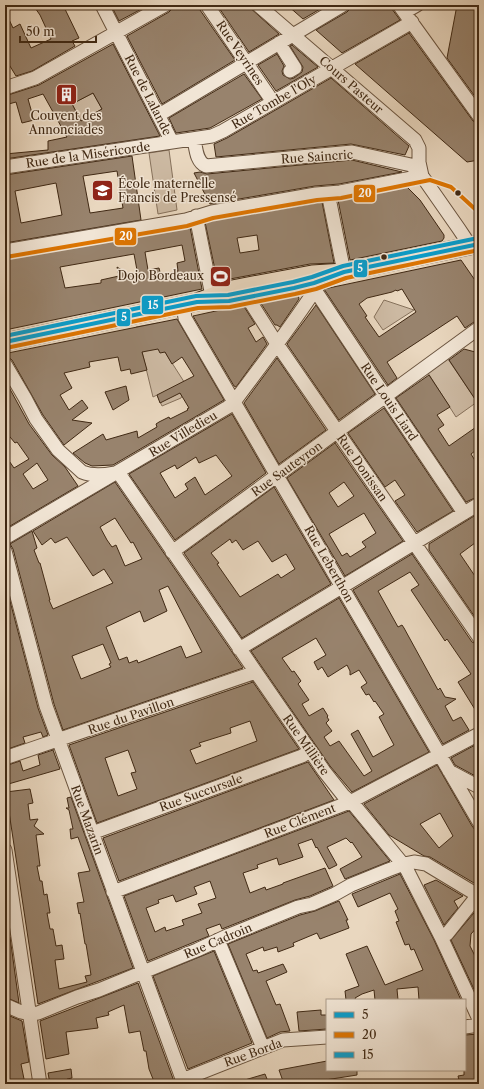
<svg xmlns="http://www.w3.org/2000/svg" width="484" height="1089" viewBox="0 0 484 1089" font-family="'Libre Caslon Text',serif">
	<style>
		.green { fill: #ccb9a2; stroke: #86715b }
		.building { fill: #98836d; stroke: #402914; fill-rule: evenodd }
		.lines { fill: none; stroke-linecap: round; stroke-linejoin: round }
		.minor-casing { stroke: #6a543f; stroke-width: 15 }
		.major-casing { stroke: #402914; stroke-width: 19 }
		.minor { stroke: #f1e5d5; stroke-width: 13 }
		.major { stroke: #e9d7bf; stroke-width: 17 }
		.bus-1-casing { stroke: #f1e5d5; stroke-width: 7 }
		.bus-2-casing { stroke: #f1e5d5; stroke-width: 7 }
		.bus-3-casing { stroke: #f1e5d5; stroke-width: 7 }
		.bus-1 { stroke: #0a9dcb; stroke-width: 4 }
		.bus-2 { stroke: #dd7502; stroke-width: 4 }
		.bus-3 { stroke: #0a9dcb; stroke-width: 4 }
		.bus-dot { fill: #402914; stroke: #f1e5d5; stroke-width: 1.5 }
		.labels { text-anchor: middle; stroke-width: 3; stroke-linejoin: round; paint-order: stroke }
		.street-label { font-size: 12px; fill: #402914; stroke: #f1e5d5 }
		.poi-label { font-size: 12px; fill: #402914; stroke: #f1e5d5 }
		.line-badge { stroke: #f1e5d5; stroke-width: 1.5 }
		.badge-label { font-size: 11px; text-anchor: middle; font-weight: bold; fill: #fff }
	</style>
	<rect width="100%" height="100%" fill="#e9d7bf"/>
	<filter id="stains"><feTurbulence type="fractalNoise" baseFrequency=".005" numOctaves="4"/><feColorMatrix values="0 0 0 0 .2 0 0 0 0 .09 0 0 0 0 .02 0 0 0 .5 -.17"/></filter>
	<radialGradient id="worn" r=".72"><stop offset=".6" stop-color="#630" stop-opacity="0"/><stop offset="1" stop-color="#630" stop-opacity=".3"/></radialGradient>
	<path class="green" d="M 93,93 L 102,109 L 81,121 L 72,104 Z
		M 169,150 L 177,210 L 158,214 L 149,153 Z
		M 384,300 L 414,310 L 383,330 L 374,317 Z
		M 158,323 L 165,352 L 188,388 L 180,393 L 182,396 L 181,398 L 162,406 L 157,395 L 153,397 L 136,327 Z
		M 448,359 L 477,402 L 456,417 L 428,373 Z"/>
	<path class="building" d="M 33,5 L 63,5 L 79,38 L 72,41 L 75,46 L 32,71 L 16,76 L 5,58 L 5,11 L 13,28 L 20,24 L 31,48 L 51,39 L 40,15 Z
		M 111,5 L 126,5 L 128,8 L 134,5 L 149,5 L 119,21 Z
		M 173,5 L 199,5 L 200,10 L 235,60 L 162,104 L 127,36 L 169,12 L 172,9 Z
		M 217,5 L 247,5 L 279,34 L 249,52 Z
		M 287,5 L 327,5 L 303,19 Z
		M 351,5 L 389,5 L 400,20 L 342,53 L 316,30 L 347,12 L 350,9 Z
		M 457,5 L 479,5 L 479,102 L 447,58 Z
		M 409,33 L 473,121 L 479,124 L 479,160 L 467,162 L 355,64 Z
		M 113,44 L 160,136 L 5,159 L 5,154 L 48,150 L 48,141 L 67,137 L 43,94 L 28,99 L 34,120 L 22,123 L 16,102 L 5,105 L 5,96 L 39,85 ZM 93,93 L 102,109 L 81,121 L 72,104 Z
		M 292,45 L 318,67 L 276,91 L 258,65 L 277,54 L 284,66 L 282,71 L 283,75 L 290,79 L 294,78 L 302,72 L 303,67 L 290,46 Z
		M 244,74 L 262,99 L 210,128 L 176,133 L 169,118 Z
		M 331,78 L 409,146 L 405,155 L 351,144 L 216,157 L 214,144 L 227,138 Z
		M 132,156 L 141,220 L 5,243 L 5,175 ZM 117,171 L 123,208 L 90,213 L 83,176 ZM 56,183 L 62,215 L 21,223 L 15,191 Z
		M 352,160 L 402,172 L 339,184 L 315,186 L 210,204 L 194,173 L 200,172 L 207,174 Z
		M 407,187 L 420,200 L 444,235 L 444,238 L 442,241 L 350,260 L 338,200 Z
		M 322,202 L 334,263 L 310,264 L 230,279 L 218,284 L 205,222 L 214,220 ZM 257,235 L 259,250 L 240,253 L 237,238 Z
		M 190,227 L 202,289 L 5,330 L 5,304 L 7,303 L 5,293 L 5,259 ZM 182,245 L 185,261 L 177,263 L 178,271 L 176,271 L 176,273 L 161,276 L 159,268 L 148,270 L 145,252 ZM 134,254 L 139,281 L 117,267 L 119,276 L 101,280 L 101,283 L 65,288 L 60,267 Z
		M 461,260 L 479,286 L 479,320 L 474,322 L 465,328 L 457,316 L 387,362 L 397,378 L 388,385 L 324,289 ZM 402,289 L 416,312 L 379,337 L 365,317 L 367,316 L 359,304 L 367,298 L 392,292 L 396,290 L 397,291 Z
		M 298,294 L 299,299 L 280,327 L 277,325 L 275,325 L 260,302 Z
		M 243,305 L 255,324 L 248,328 L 256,342 L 263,337 L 267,344 L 236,387 L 234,386 L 193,316 Z
		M 316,305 L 375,394 L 339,420 L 287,344 Z
		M 177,319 L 224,400 L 113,465 L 92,466 L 85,463 L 73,453 L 103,434 L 106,440 L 137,431 L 138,438 L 157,427 L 156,424 L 159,422 L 169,417 L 170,419 L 188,410 L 187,409 L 189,408 L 180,393 L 160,403 L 157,395 L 194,376 L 182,357 L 172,364 L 165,352 L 160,353 L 158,349 L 142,352 L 147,370 L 131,374 L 130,369 L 121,371 L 118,357 L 89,362 L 90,367 L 64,373 L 72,388 L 60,395 L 69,410 L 82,400 L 88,408 L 72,420 L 92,423 L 64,445 L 43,415 L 12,360 L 7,356 L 8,353 Z
		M 464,349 L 479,353 L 479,405 L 449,360 Z
		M 277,358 L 326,430 L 279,464 L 244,403 Z
		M 429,375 L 450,407 L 437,415 L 444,425 L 438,429 L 449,446 L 479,425 L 479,448 L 471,454 L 479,467 L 479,496 L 466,502 L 396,398 Z
		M 5,380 L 29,424 L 52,455 L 65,467 L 78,486 L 5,529 L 5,455 L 14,468 L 29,459 L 17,442 L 15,443 L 5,431 ZM 37,463 L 48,480 L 33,489 L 23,474 Z
		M 126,386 L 129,400 L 113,410 L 105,392 Z
		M 384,408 L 453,511 L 417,532 L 395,501 L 405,495 L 395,480 L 385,487 L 348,433 Z
		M 232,414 L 266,473 L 175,540 L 129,474 ZM 216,455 L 232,476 L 205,495 L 195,477 L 185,484 L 188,489 L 175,498 L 160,473 L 175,465 L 177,469 L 196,457 L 199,463 Z
		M 335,443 L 403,541 L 345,576 L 287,478 ZM 344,482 L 354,496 L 338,507 L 329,493 ZM 364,513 L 376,533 L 362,542 L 366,547 L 350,557 L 347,553 L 342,556 L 329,534 Z
		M 115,482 L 243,668 L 63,730 L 54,704 L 13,549 L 10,544 L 32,531 L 37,548 L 34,550 L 39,563 L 40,563 L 50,600 L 49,600 L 53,609 L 113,583 L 104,569 L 93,576 L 67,537 L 55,543 L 51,538 L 42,545 L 33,531 ZM 115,518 L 131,543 L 133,542 L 142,559 L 125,566 L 116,545 L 112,547 L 107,540 L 100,527 ZM 168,586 L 202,652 L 186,658 L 181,646 L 138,663 L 137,660 L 129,663 L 127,657 L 119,660 L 106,627 L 140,611 L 144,622 L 167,611 L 159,590 ZM 103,644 L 111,663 L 109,664 L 111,667 L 81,679 L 72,656 Z
		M 274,487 L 331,584 L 242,638 L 184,553 ZM 230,539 L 232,543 L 236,540 L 243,550 L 258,541 L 272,562 L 286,554 L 295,569 L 281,578 L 278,574 L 240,597 L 217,564 L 219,563 L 211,553 Z
		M 479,513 L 479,540 L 460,554 L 479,582 L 479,623 L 429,550 L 429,544 Z
		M 412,554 L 472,642 L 479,645 L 479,716 L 458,682 L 471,674 L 447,639 L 445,641 L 411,590 L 419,585 L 410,572 L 378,591 L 398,627 L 402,625 L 404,628 L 438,690 L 440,688 L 445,697 L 456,699 L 445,706 L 453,721 L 461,717 L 469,730 L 443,744 L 353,590 Z
		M 5,582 L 38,708 L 48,735 L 43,737 L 41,732 L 23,737 L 25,743 L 5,750 L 5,625 L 10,624 L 5,607 Z
		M 339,598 L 429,752 L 352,792 L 330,766 L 251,651 ZM 316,638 L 326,655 L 314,662 L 318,670 L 322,667 L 328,677 L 347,665 L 350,671 L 350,675 L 359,670 L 367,683 L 361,687 L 366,695 L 369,694 L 374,702 L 375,701 L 384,714 L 379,717 L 394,745 L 373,757 L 358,730 L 351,734 L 372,771 L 364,776 L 339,741 L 330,746 L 324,737 L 332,731 L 326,723 L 329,720 L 327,717 L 328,716 L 323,708 L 309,716 L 302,704 L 309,700 L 298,684 L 301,681 L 294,671 L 292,672 L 282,658 Z
		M 253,682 L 299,749 L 97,823 L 69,745 ZM 250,721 L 257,741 L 196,764 L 190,750 L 201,746 L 199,743 L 231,733 L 230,728 ZM 128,750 L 136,772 L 131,773 L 137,789 L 118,796 L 105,758 Z
		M 477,744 L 479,748 L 479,778 L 455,765 L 451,758 Z
		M 53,750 L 60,769 L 5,785 L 5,766 L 20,761 L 23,771 L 40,765 L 38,755 Z
		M 308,762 L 334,800 L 119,881 L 103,838 Z
		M 437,765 L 472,826 L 479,835 L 479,886 L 430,857 L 424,856 L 389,835 L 364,804 ZM 440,813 L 453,836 L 439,848 L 420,824 Z
		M 30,789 L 33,803 L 28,804 L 30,820 L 38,819 L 34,826 L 44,834 L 36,835 L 40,866 L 37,866 L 40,881 L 42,881 L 44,895 L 47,894 L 50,913 L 47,913 L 50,929 L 53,929 L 56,946 L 62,945 L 64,959 L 55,960 L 59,989 L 87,982 L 85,976 L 91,975 L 86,944 L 85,944 L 80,913 L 79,914 L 77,903 L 84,902 L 78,873 L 90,871 L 78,837 L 71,839 L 70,829 L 73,829 L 69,810 L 66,808 L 69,808 L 67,798 L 71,797 L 133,968 L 38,1004 L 6,792 Z
		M 349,811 L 390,861 L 345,879 L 340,869 L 362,857 L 352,842 L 351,843 L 346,838 L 327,847 L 337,865 L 329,869 L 317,847 L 316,848 L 312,839 L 298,844 L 303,857 L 279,865 L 277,858 L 257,865 L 258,868 L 243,873 L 250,893 L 265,887 L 266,890 L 283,884 L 283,883 L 325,868 L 333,886 L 310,896 L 295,900 L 222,929 L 220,924 L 206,929 L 209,936 L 148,961 L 124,896 ZM 210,881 L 216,898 L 198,904 L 202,913 L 182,920 L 184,925 L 166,931 L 165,927 L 155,932 L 146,908 L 159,903 L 158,900 L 173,895 L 176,902 L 197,894 L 194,887 Z
		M 400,874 L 434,940 L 461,1000 L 419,1000 L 418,987 L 397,989 L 398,1000 L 375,1000 L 374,990 L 362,994 L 355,998 L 356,1000 L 346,1000 L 345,991 L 359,986 L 346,954 L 367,946 L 385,985 L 423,970 L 414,949 L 411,950 L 409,944 L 405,945 L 396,922 L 399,921 L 395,911 L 398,909 L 390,893 L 358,907 L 352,894 Z
		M 436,880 L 463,896 L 454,901 L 458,908 L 444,925 L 424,885 Z
		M 339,901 L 348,920 L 346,920 L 349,928 L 320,939 L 317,933 L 293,943 L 294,946 L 278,952 L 277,947 L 264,951 L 263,947 L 246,954 L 253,971 L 257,970 L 258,973 L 283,964 L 287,972 L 266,981 L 276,1005 L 280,1004 L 290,1031 L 280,1032 L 267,1038 L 228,944 L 300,915 L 315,911 Z
		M 479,907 L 479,925 L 471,934 L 470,946 L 479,964 L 479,1000 L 451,940 Z
		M 5,937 L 10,937 L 19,1003 L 5,997 Z
		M 214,951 L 252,1043 L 188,1069 L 153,976 Z
		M 138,983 L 175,1084 L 155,1084 L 149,1069 L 146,1051 L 144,1051 L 140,1031 L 129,1033 L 124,1005 L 108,1012 L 109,1015 L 96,1018 L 98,1028 L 66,1032 L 69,1054 L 46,1059 L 40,1021 Z
		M 321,1010 L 321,1015 L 327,1015 L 327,1029 L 299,1031 L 297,1012 Z
		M 5,1014 L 22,1021 L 29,1062 L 21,1064 L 25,1084 L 8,1084 L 6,1081 Z
		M 479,1034 L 479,1084 L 460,1084 L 458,1076 L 464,1075 L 464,1070 L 465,1070 L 465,1035 Z
		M 327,1061 L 327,1070 L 357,1070 L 357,1075 L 300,1084 L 284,1084 L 279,1070 Z
		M 71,1069 L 72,1078 L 67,1079 L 68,1084 L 50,1084 L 48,1073 Z
		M 265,1074 L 269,1084 L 238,1084 L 238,1082 Z"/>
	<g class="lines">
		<defs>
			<path id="minor" d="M 102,5 L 172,142
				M 207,5 L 273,102
				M 258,5 L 415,140 L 419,148 L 419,162 L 422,176
				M 399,5 L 479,116
				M 405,12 L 417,5
				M 279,43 L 295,68 L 290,71
				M 5,88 L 35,78 L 165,5
				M 159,115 L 343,5
				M 194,139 C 196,148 196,162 206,166 L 352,152 L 411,165 L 422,176 L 459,229 L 465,238 L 468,247
				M 5,167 L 212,136 L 223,131 L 412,22
				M 328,193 L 344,272
				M 196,216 L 213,301
				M 5,251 L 186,220 L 212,212 L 316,194 L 340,192 L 422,176
				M 315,290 L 382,391 L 464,513
				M 249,297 L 251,303 L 277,344 L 479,637
				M 183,305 L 185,318 L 479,822
				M 5,364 L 25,398 L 36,419 L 58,450 L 82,472 C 92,476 104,475 114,473
				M 118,472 L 324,771 L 343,795 L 355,806 L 406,868 L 441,937 L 473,1006 L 478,1017 L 479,1023
				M 5,538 L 228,407 L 234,402 C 262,365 290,328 315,290 L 314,283
				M 5,551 L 46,706 L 184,1084
				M 172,552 L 479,328
				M 239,649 L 479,504
				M 5,758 L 256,672
				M 449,771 L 479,787
				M 92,833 L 302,756 L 310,751
				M 5,850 L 40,1084
				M 113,892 L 350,802 L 479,734
				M 441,937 L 447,934 L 478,895
				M 218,940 L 263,1048
				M 5,1005 L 21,1012 L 30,1014 L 38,1013 L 77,997 L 99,990 L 197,950 L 227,936 L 298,907 L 312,904 L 335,894 L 351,885 L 388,870 L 404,864 L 414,862 L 426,864 L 479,896
				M 465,1027 L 479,1025
				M 182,1080 L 283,1040 L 327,1037"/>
			<path id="major" d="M 335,275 L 344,272 L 479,244
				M 5,342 L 197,302 L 232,289 L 312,274 L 344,272"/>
		</defs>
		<use href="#minor" class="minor-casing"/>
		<use href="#major" class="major-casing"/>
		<use href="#minor" class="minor"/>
		<use href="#major" class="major"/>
		<defs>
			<path id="bus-1" d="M 5,342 L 197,302 L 229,301 L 294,288 L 314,283 L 344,272 L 479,244"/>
			<path id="bus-2" d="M 6,257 L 187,226 L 213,218 L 317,200 L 341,198 L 430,180 L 451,187 L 475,209
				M 6,348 L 198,308 L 230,307 L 295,294 L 316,289 L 346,278 L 479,250"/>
			<path id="bus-3" d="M 5,336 L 196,296 L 228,295 L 293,282 L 312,277 L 343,266 L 478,238"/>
		</defs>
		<use href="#bus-1" class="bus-1-casing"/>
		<use href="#bus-2" class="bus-2-casing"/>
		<use href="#bus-3" class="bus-3-casing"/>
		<use href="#bus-1" class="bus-1"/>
		<use href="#bus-2" class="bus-2"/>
		<use href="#bus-3" class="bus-3"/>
	</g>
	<defs>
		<symbol id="building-square" viewBox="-11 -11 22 22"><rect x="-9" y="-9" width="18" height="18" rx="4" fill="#8f2418" stroke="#f1e5d5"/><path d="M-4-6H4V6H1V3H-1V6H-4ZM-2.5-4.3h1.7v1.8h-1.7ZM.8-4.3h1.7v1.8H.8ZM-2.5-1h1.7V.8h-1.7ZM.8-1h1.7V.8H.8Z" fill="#fff"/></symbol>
		<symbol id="school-square" viewBox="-11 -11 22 22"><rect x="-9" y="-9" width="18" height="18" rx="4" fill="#8f2418" stroke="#f1e5d5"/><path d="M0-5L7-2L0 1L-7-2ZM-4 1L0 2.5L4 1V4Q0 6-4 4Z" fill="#fff"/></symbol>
		<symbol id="stadium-square" viewBox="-11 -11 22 22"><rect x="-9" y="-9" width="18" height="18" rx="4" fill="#8f2418" stroke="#f1e5d5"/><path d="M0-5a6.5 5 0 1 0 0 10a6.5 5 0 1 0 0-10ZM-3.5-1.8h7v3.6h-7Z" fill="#fff"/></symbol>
	</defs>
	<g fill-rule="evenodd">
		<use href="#building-square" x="54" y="82" width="25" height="25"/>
		<use href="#school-square" x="90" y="178" width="25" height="25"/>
		<use href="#stadium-square" x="208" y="264" width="25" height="25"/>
	</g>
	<g class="bus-dot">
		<circle cx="458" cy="193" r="3.5"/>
		<circle cx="384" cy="257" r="3.5"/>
	</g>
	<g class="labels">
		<g class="street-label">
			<text transform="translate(240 53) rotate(56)" y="4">Rue Veyrines</text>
			<text transform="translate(351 85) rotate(41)" y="4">Cours Pasteur</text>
			<text transform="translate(148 95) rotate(63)" y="4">Rue de Lalande</text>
			<text transform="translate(274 102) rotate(-30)" y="4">Rue Tombe l'Oly</text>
			<text transform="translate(88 155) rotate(-8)" y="4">Rue de la Miséricorde</text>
			<text transform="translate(317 157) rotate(-4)" y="4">Rue Saincric</text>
			<text transform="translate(389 402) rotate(56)" y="4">Rue Louis Liard</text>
			<text transform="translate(183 434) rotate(-31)" y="4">Rue Villedieu</text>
			<text transform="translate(362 468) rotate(55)" y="4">Rue Donissan</text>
			<text transform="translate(287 469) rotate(-36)" y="4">Rue Sauteyron</text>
			<text transform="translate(329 564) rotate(60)" y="4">Rue Leberthon</text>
			<text transform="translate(131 716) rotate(-19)" y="4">Rue du Pavillon</text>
			<text transform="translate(306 745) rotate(55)" y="4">Rue Millière</text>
			<text transform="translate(201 793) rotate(-20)" y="4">Rue Succursale</text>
			<text transform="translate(87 820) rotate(70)" y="4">Rue Mazarin</text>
			<text transform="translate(300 821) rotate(-21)" y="4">Rue Clément</text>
			<text transform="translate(218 941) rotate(-23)" y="4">Rue Cadroin</text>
			<text transform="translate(253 1053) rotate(-20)" y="4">Rue Borda</text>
		</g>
		<g class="poi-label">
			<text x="66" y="120">Couvent des<tspan x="66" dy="14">Annonciades</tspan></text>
			<text x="118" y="188" text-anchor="start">École maternelle<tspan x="118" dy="14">Francis de Pressensé</tspan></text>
			<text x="204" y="280" text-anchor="end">Dojo Bordeaux</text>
		</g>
	</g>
	<g class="line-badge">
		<rect x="353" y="184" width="23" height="19" rx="4" fill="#dd7502"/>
		<rect x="114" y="227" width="23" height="19" rx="4" fill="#dd7502"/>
		<rect x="353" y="259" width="15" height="19" rx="4" fill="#0a9dcb"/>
		<rect x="141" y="295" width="23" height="20" rx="4" fill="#0a9dcb"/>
		<rect x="116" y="308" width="15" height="19" rx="4" fill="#0a9dcb"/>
	</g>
	<g class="badge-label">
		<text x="365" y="197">20</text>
		<text x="126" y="240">20</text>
		<text x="360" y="272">5</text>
		<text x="153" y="309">15</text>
		<text x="124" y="321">5</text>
	</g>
	<rect width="484" height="1089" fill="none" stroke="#e9d7bf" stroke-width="20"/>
	<rect x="6" y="6" width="472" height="1077" fill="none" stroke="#402914" stroke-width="2"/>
	<rect x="10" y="10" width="464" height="1069" fill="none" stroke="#402914"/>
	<rect x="326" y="999" width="140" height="72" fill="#f1e5d5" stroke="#aa9a88"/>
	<rect x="334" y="1012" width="20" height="6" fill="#0a9dcb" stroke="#aa9a88"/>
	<text x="362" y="1019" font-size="12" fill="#402914">5</text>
	<rect x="334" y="1032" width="20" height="6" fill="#dd7502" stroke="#aa9a88"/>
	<text x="362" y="1039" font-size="12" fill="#402914">20</text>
	<rect x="334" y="1052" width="20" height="6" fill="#0a9dcb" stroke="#aa9a88"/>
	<text x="362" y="1059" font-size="12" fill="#402914">15</text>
	<path d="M20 36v6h76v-6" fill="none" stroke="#402914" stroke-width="2"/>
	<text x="26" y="36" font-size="12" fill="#402914" stroke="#f1e5d5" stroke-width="3" paint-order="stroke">50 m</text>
	<rect width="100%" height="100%" filter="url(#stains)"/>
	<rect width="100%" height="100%" fill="url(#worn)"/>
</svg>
